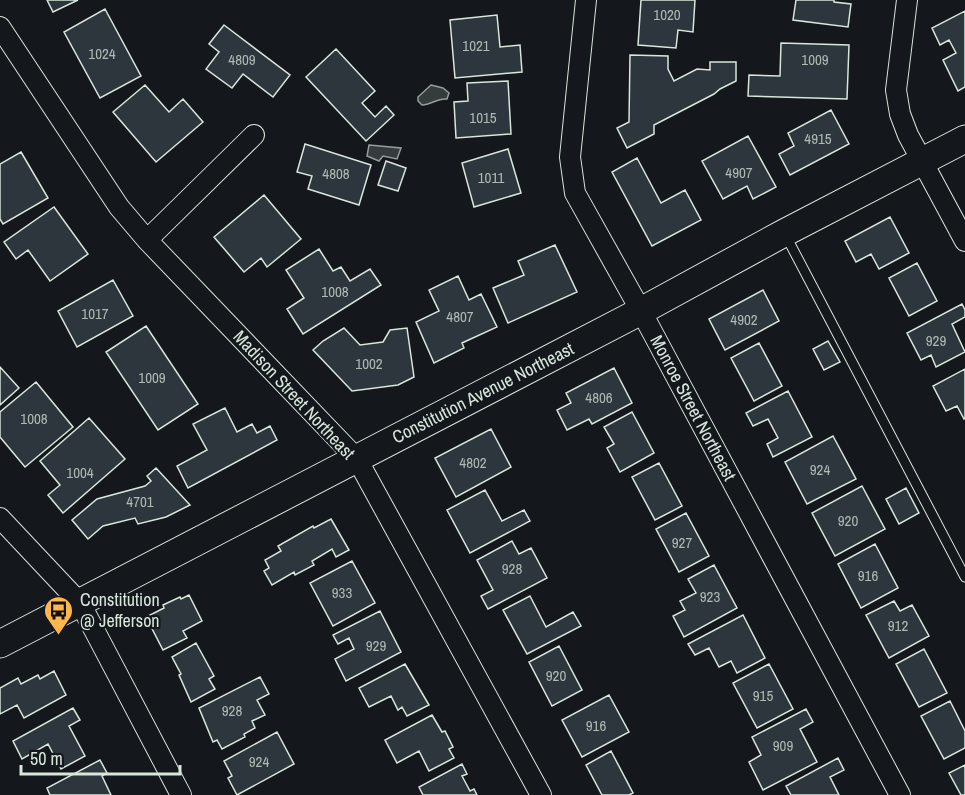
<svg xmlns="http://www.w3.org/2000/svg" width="965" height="795" viewBox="0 0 965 795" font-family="'Archivo Narrow',sans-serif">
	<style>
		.water { fill: #363b3e; stroke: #939e99; stroke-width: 1.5 }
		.building { fill: #2c363c; stroke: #d8e6dc; stroke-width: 1.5 }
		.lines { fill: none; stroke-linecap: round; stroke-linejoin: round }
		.lane-casing { stroke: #d8e6dc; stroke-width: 11 }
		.street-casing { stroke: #d8e6dc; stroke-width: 22 }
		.secondary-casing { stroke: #d8e6dc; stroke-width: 29 }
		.lane { stroke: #14181c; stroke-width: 9 }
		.street { stroke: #14181c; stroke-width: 20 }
		.secondary { stroke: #14181c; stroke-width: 27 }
		.labels { text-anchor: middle; stroke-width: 4.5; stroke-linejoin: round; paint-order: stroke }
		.number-label { font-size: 15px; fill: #adbab4 }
		.street-label { font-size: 18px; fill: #d8e6dc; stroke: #14181c }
		.poi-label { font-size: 18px; fill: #d8e6dc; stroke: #14181c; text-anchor: start }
	</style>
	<rect width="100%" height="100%" fill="#14181c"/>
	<path class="water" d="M 431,85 L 443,88 L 449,93 L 447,99 C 437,98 431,105 422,105 L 418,101 L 418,97 Z
		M 369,145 L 401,148 L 397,159 L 383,156 L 379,161 L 367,156 Z"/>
	<path class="building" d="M 47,0 L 78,0 L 53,12 Z
		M 641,0 L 695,0 L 693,32 L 678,30 L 676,48 L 638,45 Z
		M 796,0 L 834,0 L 834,2 L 851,4 L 848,27 L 793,20 Z
		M 105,9 L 141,76 L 100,98 L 64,32 Z
		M 965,11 L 965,87 L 958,91 L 943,60 L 956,53 L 949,40 L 940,45 L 932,28 Z
		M 497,15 L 500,47 L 520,45 L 522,72 L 455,78 L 450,20 Z
		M 224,25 L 290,75 L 273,97 L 243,74 L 232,88 L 206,69 L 219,52 L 209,44 Z
		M 781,43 L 849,45 L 847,99 L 748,96 L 749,75 L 780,76 Z
		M 336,49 L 375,91 L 362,103 L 375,117 L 386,106 L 394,115 L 366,141 L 306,77 Z
		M 630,55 L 668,56 L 668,69 L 674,81 L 697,69 L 710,70 L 710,62 L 736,62 L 736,81 L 720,89 L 714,94 L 654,125 L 654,134 L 627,148 L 617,128 L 629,122 Z
		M 508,81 L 511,134 L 456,138 L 454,102 L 468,101 L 467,83 Z
		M 145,85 L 169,112 L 183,99 L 203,122 L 156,162 L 113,112 Z
		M 831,110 L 849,144 L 790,175 L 779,154 L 794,146 L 788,133 Z
		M 748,136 L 776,187 L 753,199 L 747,186 L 723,199 L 702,161 Z
		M 305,144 L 371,165 L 359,205 L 308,189 L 312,176 L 297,172 Z
		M 508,149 L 521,193 L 474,207 L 462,163 Z
		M 21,152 L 48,198 L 3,224 L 0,219 L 0,164 Z
		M 637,158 L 661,203 L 685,190 L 701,220 L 652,246 L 612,172 Z
		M 386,161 L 406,168 L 398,191 L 378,185 Z
		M 264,195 L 301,239 L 267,267 L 261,258 L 244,272 L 214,237 Z
		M 54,207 L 88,254 L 50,281 L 28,250 L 16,259 L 4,242 Z
		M 890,217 L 909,253 L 879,269 L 871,254 L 856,262 L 845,241 Z
		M 555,245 L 577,292 L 508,323 L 493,288 L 524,275 L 518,261 Z
		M 319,249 L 333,271 L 341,267 L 350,281 L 370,269 L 381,285 L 303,334 L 287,309 L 304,298 L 286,270 Z
		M 917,263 L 937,301 L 909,316 L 889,278 Z
		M 458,276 L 469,300 L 481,294 L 497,327 L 462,343 L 464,348 L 434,363 L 416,322 L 439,311 L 429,290 Z
		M 113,280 L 133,316 L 77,347 L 58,311 Z
		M 763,290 L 779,321 L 725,350 L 709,319 Z
		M 962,304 L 965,310 L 965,317 L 952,324 L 965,352 L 936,367 L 931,355 L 921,360 L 907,333 Z
		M 146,326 L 198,404 L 158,430 L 106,352 Z
		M 344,328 L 360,345 L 383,342 L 390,330 L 407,328 L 414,377 L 398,385 L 352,391 L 313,350 L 323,341 Z
		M 828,341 L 840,362 L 824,370 L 813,349 Z
		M 759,343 L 782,386 L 754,401 L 731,358 Z
		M 0,367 L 19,388 L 0,405 Z
		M 614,368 L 632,403 L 592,424 L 589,419 L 567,430 L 557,410 L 571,403 L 566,393 Z
		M 965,369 L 965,418 L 964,419 L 957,406 L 946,411 L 933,386 Z
		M 36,382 L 73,427 L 25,467 L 0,437 L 0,412 Z
		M 788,391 L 812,437 L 773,457 L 767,444 L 778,438 L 768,419 L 753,426 L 746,413 Z
		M 225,408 L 237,432 L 252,424 L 257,433 L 270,426 L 277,440 L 188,488 L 177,466 L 207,450 L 193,424 Z
		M 632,412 L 654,453 L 620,472 L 607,448 L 614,444 L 604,427 Z
		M 89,418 L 125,459 L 63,513 L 48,495 L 60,485 L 40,461 Z
		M 491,429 L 511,467 L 456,497 L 435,458 Z
		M 833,436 L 856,479 L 807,504 L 785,462 Z
		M 659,463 L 682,506 L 655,520 L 632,477 Z
		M 156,468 L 190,505 L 166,517 L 138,524 L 135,518 L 103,526 L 88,539 L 72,520 L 97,499 L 145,486 L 151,481 L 147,476 Z
		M 862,486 L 885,529 L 835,556 L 812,513 Z
		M 906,488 L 919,513 L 899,524 L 886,499 Z
		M 485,490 L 502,521 L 524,510 L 530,521 L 470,553 L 447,510 Z
		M 686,513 L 709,556 L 679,572 L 656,529 Z
		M 331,519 L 349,550 L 336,557 L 332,549 L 312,561 L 314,565 L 295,575 L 294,572 L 272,585 L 264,571 L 269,568 L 265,560 L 281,551 L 278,546 L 313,526 L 314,528 Z
		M 512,541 L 519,554 L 531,548 L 547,578 L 488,609 L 481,596 L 493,590 L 477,560 Z
		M 875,544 L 898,588 L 861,608 L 838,564 Z
		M 352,561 L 375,603 L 333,626 L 310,583 Z
		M 714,565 L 737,608 L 684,637 L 673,616 L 685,610 L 680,601 L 696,593 L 688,579 Z
		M 189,595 L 202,621 L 183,631 L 187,638 L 163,650 L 146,617 L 164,608 L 163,605 L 180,597 L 181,599 Z
		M 530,596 L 546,627 L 573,612 L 581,626 L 527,654 L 503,610 Z
		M 894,601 L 900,611 L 912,605 L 929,636 L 889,658 L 866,615 Z
		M 380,611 L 401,652 L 346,681 L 335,659 L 354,649 L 349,638 L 338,644 L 333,635 Z
		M 743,615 L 765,658 L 737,673 L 731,661 L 719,667 L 709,648 L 695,655 L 688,644 Z
		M 196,643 L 214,676 L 209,679 L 215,689 L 191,702 L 179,675 L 181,674 L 172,657 Z
		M 559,646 L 582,690 L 552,706 L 529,662 Z
		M 924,649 L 947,693 L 919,707 L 896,664 Z
		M 405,664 L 429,705 L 407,716 L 402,707 L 398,710 L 391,696 L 369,707 L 359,688 Z
		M 769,664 L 793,709 L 757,728 L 733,683 Z
		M 54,671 L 66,695 L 24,718 L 17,705 L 0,714 L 0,688 L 18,678 L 21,684 L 38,675 L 40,679 Z
		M 260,677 L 269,694 L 257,700 L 265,715 L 252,721 L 255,728 L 244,734 L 245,737 L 222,749 L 217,740 L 213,742 L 199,708 Z
		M 609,695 L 629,732 L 582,757 L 562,720 Z
		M 950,701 L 965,731 L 965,748 L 944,759 L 921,716 Z
		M 73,708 L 80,720 L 69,726 L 85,756 L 61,769 L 48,744 L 22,759 L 13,741 Z
		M 806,709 L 813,722 L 800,729 L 817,762 L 763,790 L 749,762 L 761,755 L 752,737 Z
		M 432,715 L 442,732 L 445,731 L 453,747 L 449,749 L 454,758 L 429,771 L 419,751 L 397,763 L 385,740 Z
		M 277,732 L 294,764 L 237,795 L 228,778 L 232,776 L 224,761 Z
		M 611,751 L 633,793 L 629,795 L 602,795 L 586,765 Z
		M 838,758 L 844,770 L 830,777 L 839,795 L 791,795 L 786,786 Z
		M 100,760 L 107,773 L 102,776 L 111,795 L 50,795 L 47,788 Z
		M 462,764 L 467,774 L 462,776 L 470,791 L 474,789 L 477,795 L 423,795 L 419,787 Z
		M 965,765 L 965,795 L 961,795 L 949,773 Z"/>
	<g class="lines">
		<defs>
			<path id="lane" d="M 786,236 L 965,577"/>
			<path id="street" d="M 586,0 L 570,157 L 575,193 L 641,311 L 900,795
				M 907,0 L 896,90 L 900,114 L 908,135 L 965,241
				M 0,27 L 119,207 L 147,240 L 357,459 L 541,795
				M 147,240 L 254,135
				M 0,518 L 80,603 L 181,795"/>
			<path id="secondary" d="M 0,644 L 641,311 L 784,233 L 965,139"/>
		</defs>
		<use href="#lane" class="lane-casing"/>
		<use href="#street" class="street-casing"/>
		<use href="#secondary" class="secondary-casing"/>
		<use href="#lane" class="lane"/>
		<use href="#street" class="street"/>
		<use href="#secondary" class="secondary"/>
	</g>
	<defs>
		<symbol id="bus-pin" viewBox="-11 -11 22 30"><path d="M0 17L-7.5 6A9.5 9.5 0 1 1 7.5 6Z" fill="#ffb74d" stroke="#14181c"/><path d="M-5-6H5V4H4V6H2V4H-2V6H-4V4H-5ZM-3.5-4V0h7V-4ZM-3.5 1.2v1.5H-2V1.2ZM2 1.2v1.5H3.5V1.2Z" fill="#111"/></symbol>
	</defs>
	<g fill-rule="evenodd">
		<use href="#bus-pin" x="42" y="594" width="33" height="45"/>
	</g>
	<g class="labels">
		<g class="number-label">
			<text x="667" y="20">1020</text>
			<text x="476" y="51">1021</text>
			<text x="102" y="59">1024</text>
			<text x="242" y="65">4809</text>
			<text x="815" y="65">1009</text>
			<text x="483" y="123">1015</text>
			<text x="818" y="144">4915</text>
			<text x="739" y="178">4907</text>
			<text x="336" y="179">4808</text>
			<text x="491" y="183">1011</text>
			<text x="335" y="297">1008</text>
			<text x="95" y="319">1017</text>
			<text x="460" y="322">4807</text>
			<text x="744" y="325">4902</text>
			<text x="936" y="346">929</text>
			<text x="369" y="369">1002</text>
			<text x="152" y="383">1009</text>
			<text x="599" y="403">4806</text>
			<text x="34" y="424">1008</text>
			<text x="473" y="468">4802</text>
			<text x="820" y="475">924</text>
			<text x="80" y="478">1004</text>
			<text x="140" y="507">4701</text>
			<text x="848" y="526">920</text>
			<text x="682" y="548">927</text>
			<text x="512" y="574">928</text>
			<text x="868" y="581">916</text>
			<text x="342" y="598">933</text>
			<text x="710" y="602">923</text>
			<text x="898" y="631">912</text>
			<text x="376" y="651">929</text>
			<text x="556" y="681">920</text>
			<text x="763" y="701">915</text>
			<text x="232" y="716">928</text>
			<text x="596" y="731">916</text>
			<text x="783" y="751">909</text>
			<text x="259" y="767">924</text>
		</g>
		<g class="street-label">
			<text transform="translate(483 393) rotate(-27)" y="6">Constitution Avenue Northeast</text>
			<text transform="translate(294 395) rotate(47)" y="6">Madison Street Northeast</text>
			<text transform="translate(693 408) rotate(62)" y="6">Monroe Street Northeast</text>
		</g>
		<g class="poi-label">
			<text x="80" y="606">Constitution<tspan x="80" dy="21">@ Jefferson</tspan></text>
		</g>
	</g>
	<path d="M21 765v9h159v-9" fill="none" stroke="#d8e6dc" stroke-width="3"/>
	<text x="30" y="765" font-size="18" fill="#d8e6dc" stroke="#14181c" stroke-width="4.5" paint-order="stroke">50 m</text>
</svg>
